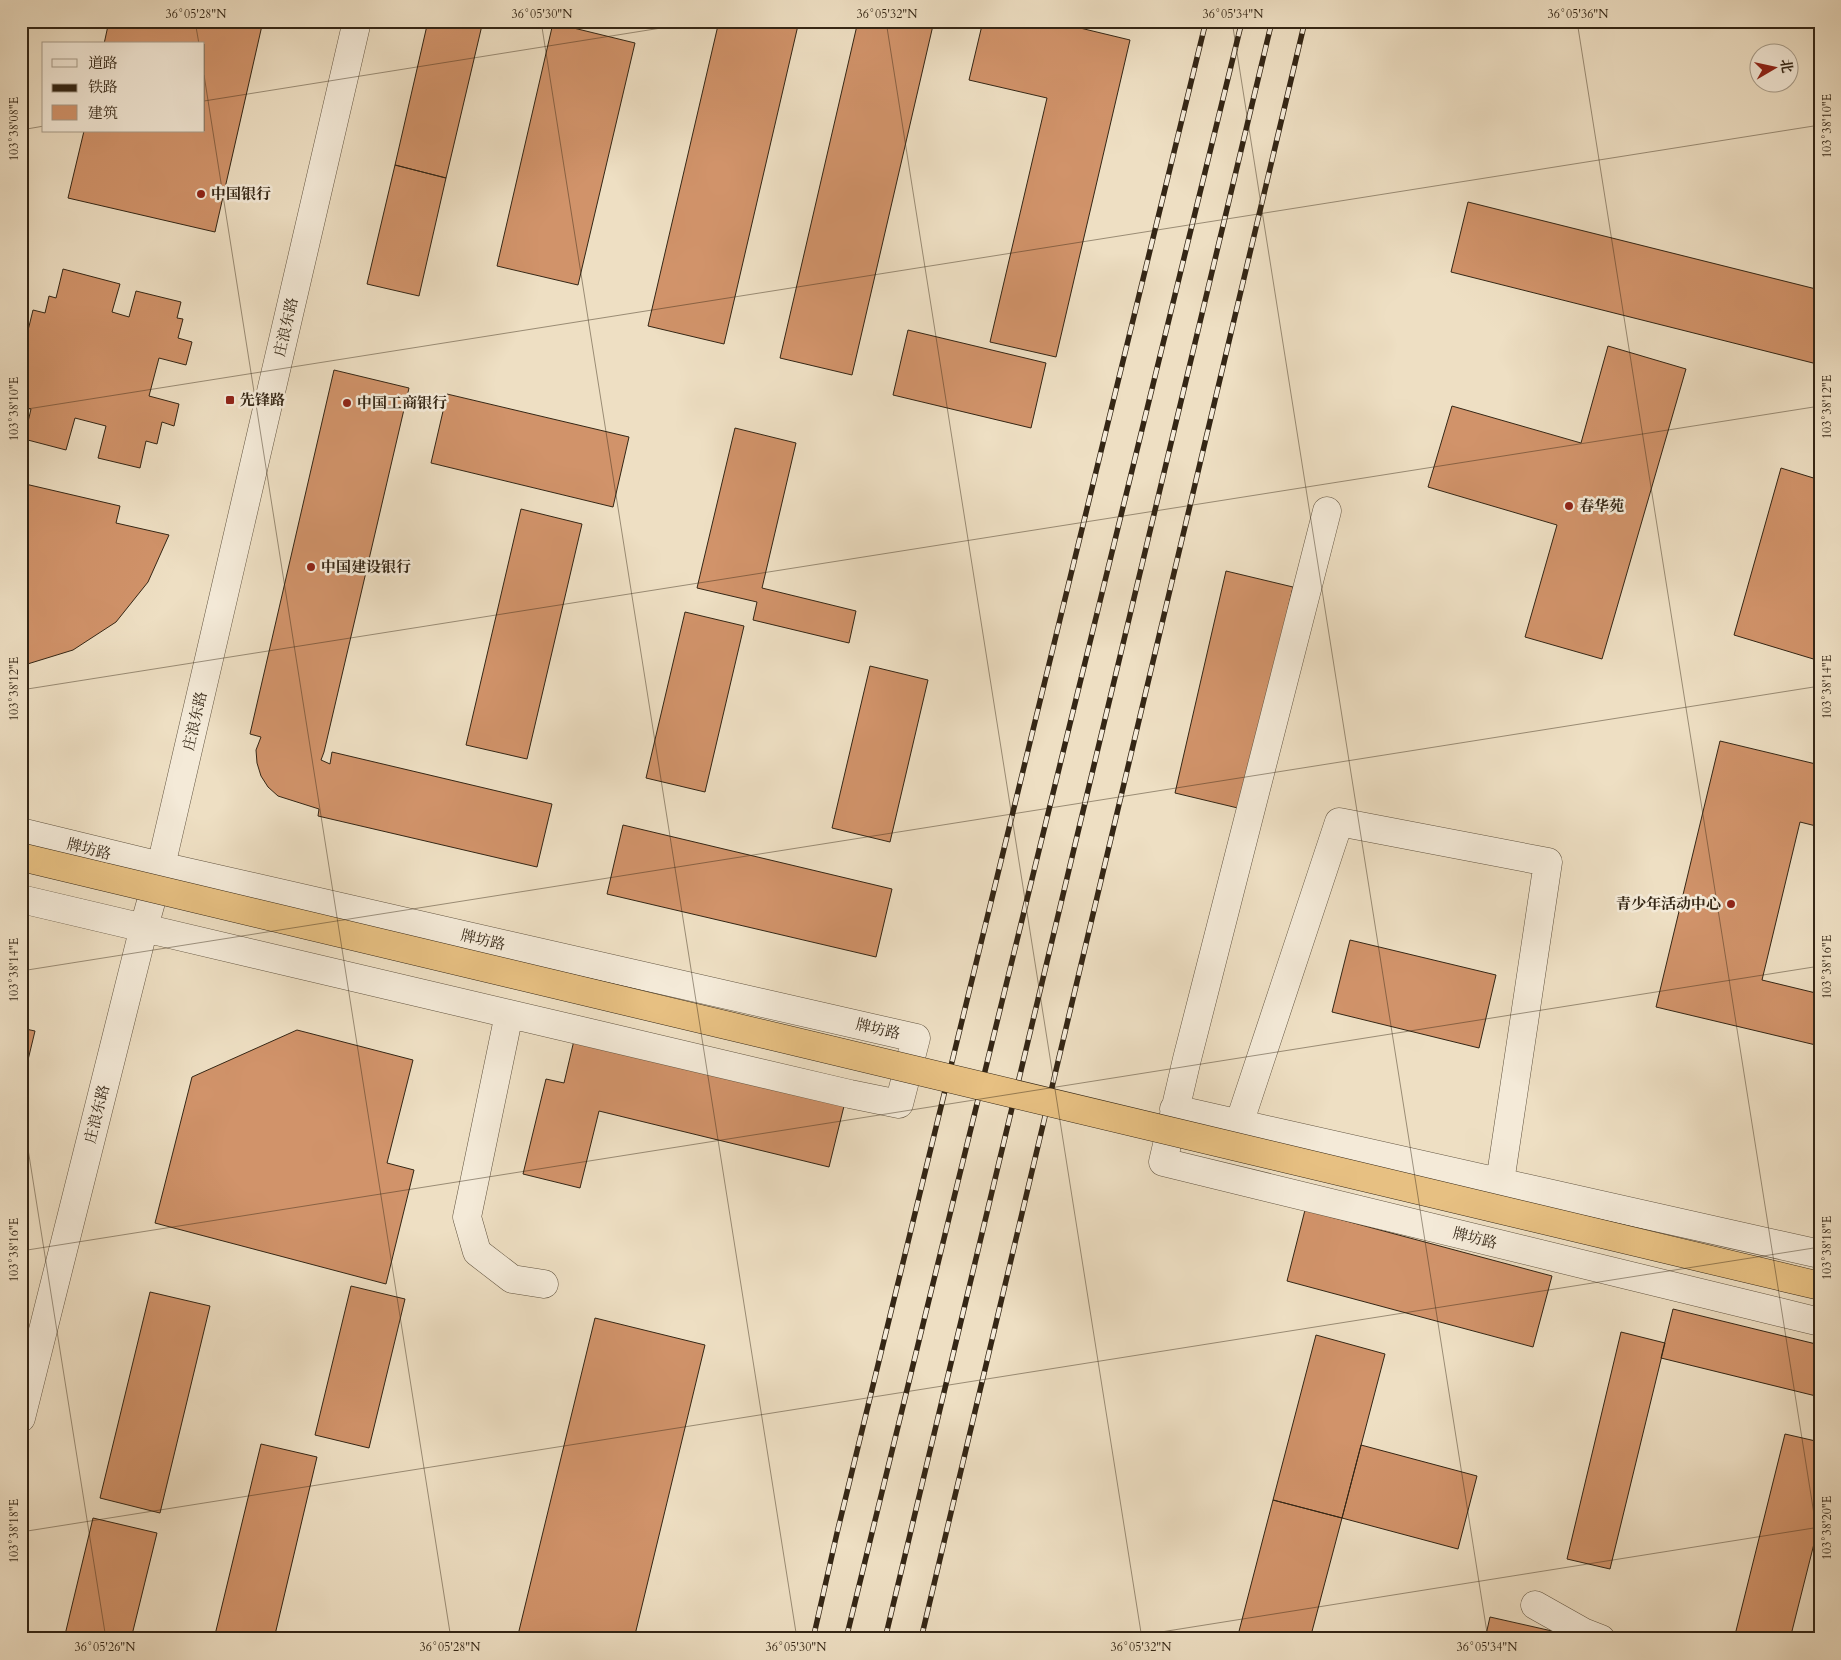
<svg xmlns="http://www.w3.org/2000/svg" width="1841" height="1660" viewBox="0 0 1841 1660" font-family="Cardo,'Noto Serif SC',serif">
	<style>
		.building { fill: #d1936a; stroke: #342615 }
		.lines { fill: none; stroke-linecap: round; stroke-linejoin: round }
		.minor-casing { stroke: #625440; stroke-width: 29 }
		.minor { stroke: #f4ead8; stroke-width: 28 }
		.rail-casing { stroke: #342615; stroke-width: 5.5 }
		.rail { stroke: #f4ead8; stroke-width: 4; stroke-dasharray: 11; stroke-linecap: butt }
		.major-bridge-casing { stroke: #342615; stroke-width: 29; stroke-linecap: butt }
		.major-bridge { stroke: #e7c082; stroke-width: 28 }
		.ticks { fill: none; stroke: #342615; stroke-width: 1; stroke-opacity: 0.45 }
		.poi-dot { fill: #8f2418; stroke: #f4ead8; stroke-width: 2 }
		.labels { text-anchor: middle; stroke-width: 5; stroke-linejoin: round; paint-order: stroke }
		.poi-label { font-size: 15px; font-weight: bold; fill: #342615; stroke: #f4ead8; text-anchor: start }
		.street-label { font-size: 15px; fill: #342615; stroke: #f4ead8 }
		.neatline { fill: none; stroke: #342615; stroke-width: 2 }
		.ticks-label { font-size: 12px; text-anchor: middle; fill: #342615 }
	</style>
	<rect width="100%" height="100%" fill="#eedfc3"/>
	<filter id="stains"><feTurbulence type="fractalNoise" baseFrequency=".004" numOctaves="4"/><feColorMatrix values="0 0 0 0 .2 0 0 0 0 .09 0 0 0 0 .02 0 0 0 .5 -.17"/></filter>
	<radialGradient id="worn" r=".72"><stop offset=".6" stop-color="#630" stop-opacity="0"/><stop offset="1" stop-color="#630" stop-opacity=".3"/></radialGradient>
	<path class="building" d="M 109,21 L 263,21 L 215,232 L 68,198 L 84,131 L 204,131 L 204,44 L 104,44 Z
		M 428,21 L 483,21 L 446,178 L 395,165 Z
		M 719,21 L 799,21 L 724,344 L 648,326 Z
		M 858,21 L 934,21 L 852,375 L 780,358 Z
		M 983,21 L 1051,21 L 1130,40 L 1056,357 L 990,342 L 1047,98 L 969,80 Z
		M 553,23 L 635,43 L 578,285 L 497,266 Z
		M 395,165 L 446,178 L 419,296 L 367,284 Z
		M 1468,202 L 1820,290 L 1820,354 L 1817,364 L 1451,272 Z
		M 63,269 L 120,284 L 112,312 L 129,317 L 136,291 L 181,302 L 177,318 L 183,319 L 178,338 L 192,342 L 186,365 L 159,358 L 149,396 L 179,404 L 174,426 L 162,422 L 157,444 L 146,441 L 140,468 L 98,458 L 106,426 L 75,418 L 66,450 L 24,439 L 31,409 L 22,407 L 26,392 L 21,391 L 21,359 L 33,310 L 45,313 L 49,296 L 56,298 Z
		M 908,330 L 1046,363 L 1031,428 L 893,395 Z
		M 1608,346 L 1686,369 L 1602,659 L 1525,637 L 1557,525 L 1428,487 L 1452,406 L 1581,443 Z
		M 334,370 L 409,388 L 324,752 L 321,760 L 330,764 L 332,752 L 552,804 L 537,867 L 318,816 L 319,809 L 278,796 L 268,787 L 261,776 L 257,763 L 256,750 L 261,737 L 250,734 Z
		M 447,394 L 629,437 L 613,507 L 431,463 Z
		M 735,428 L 796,443 L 762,588 L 856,611 L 849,643 L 753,620 L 757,602 L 697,588 Z
		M 1781,468 L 1820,480 L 1820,661 L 1734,635 Z
		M 21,483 L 120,506 L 116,523 L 169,535 L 148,582 L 116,622 L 73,650 L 21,666 Z
		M 521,509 L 582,524 L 527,759 L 466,745 Z
		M 1226,571 L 1293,587 L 1242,809 L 1175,793 Z
		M 685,612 L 744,626 L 705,792 L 646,778 Z
		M 870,666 L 928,680 L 890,842 L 832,828 Z
		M 1720,741 L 1820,765 L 1820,827 L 1800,822 L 1762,980 L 1820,994 L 1820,1046 L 1656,1007 Z
		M 623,825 L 892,889 L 876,957 L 607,894 Z
		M 1350,940 L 1496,975 L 1479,1048 L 1332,1012 Z
		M 21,1028 L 35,1031 L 21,1089 Z
		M 297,1030 L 413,1060 L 387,1163 L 414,1170 L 386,1284 L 155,1223 L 192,1077 Z
		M 575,1036 L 845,1102 L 829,1167 L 599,1111 L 580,1188 L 523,1174 L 546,1079 L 564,1083 Z
		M 1305,1210 L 1552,1276 L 1533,1347 L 1287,1281 Z
		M 351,1286 L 405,1299 L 369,1448 L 315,1435 Z
		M 150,1292 L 210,1306 L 160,1513 L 100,1498 Z
		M 1673,1309 L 1820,1345 L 1820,1397 L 1661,1358 Z
		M 595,1318 L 705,1345 L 634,1639 L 517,1639 Z
		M 1621,1332 L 1665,1343 L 1610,1569 L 1567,1559 Z
		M 1316,1335 L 1385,1354 L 1342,1518 L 1273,1500 Z
		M 1785,1434 L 1820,1442 L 1820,1520 L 1790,1639 L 1734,1639 Z
		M 261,1444 L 317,1457 L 274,1639 L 214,1639 Z
		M 1361,1445 L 1477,1476 L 1458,1549 L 1342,1518 Z
		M 1273,1500 L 1342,1518 L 1310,1639 L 1237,1639 Z
		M 93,1518 L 157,1533 L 131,1639 L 64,1639 Z
		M 1490,1617 L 1552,1631 L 1550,1639 L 1485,1639 Z"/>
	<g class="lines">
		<defs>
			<path id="minor" d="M 1327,511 L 1187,1059 L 1163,1162 L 1820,1322
				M 21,832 L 161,866 L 916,1038 L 899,1104 L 850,1094 L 21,899
				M 509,1014 L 467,1217 L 477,1252 L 512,1279 L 544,1284
				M 1174,1109 L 1820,1254
				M 1239,1124 L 1339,822 L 1548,862 L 1500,1182
				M 21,1418 L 144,927 L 161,866 L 357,21
				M 1535,1605 L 1583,1632 L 1601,1639"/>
		</defs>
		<use href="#minor" class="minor-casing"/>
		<use href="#minor" class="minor"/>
		<defs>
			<path id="rail" d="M 813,1639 L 837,1533 L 1206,21
				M 846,1639 L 1242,21
				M 885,1639 L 1272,21
				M 921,1639 L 1305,21"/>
		</defs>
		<use href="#rail" class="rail-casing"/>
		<use href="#rail" class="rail"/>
		<defs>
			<path id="major-bridge" d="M 21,857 L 1820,1286"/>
		</defs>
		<use href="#major-bridge" class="major-bridge-casing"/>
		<use href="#major-bridge" class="major-bridge"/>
	</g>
	<path class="ticks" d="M 195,21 L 199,44M 541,21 L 797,1639M 886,21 L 1142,1639M 1232,21 L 1488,1639M 1577,21 L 1820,1552M 204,75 L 451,1639M 204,101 L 705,21M 21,130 L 44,126M 21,410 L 1820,125M 21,690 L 1820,406M 21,971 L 1820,686M 21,1105 L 106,1639M 21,1251 L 1820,966M 21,1532 L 1820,1247M 1117,1639 L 1820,1527"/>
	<g class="poi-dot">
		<circle cx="201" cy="194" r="5"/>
		<rect x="225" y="395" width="10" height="10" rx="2.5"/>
		<circle cx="347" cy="403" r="5"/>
		<circle cx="1569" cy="506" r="5"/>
		<circle cx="311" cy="567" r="5"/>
		<circle cx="1731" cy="904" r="5"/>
	</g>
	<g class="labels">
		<g class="poi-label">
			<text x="211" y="199">中国银行</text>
			<text x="240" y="405">先锋路</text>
			<text x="357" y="408">中国工商银行</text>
			<text x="1579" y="511">春华苑</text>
			<text x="321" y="572">中国建设银行</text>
			<text x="1721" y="909" text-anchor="end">青少年活动中心</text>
		</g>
		<g class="street-label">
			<text transform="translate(286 327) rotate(-77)" y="5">庄浪东路</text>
			<text transform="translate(195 721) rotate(-77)" y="5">庄浪东路</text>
			<text transform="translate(89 849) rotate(14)" y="5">牌坊路</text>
			<text transform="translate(483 940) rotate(13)" y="5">牌坊路</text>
			<text transform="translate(878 1029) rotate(13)" y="5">牌坊路</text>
			<text transform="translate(97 1114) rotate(-76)" y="5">庄浪东路</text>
			<text transform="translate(1475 1238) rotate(14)" y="5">牌坊路</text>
		</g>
	</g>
	<rect width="1841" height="1660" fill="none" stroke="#eedfc3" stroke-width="55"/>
	<rect x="42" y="42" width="162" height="90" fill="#f4ead8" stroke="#a79c8a"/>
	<rect x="52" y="59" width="25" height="8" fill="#f4ead8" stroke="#a79c8a"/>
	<text x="88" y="68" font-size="15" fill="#342615">道路</text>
	<rect x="52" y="84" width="25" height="8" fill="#342615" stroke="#a79c8a"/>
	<text x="88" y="92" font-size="15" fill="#342615">铁路</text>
	<rect x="52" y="105" width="25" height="15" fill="#d1936a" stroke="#a79c8a"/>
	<text x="88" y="118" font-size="15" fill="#342615">建筑</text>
	<g transform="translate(1774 68) rotate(81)"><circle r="24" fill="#f4ead8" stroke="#a79c8a"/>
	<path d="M0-4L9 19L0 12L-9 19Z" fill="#8f2418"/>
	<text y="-8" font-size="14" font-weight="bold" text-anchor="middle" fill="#342615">北</text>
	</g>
	<rect x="28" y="28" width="1786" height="1604" class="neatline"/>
	<g class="ticks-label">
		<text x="196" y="18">36°05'28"N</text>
		<text x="542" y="18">36°05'30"N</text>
		<text x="887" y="18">36°05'32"N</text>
		<text x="1233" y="18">36°05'34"N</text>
		<text x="1578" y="18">36°05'36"N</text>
		<text transform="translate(1827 126) rotate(-90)" y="4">103°38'10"E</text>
		<text transform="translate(14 129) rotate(-90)" y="4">103°38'08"E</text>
		<text transform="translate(1827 407) rotate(-90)" y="4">103°38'12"E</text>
		<text transform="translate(14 409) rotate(-90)" y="4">103°38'10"E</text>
		<text transform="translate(1827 687) rotate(-90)" y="4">103°38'14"E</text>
		<text transform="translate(14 689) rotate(-90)" y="4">103°38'12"E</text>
		<text transform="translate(1827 967) rotate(-90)" y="4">103°38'16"E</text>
		<text transform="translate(14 970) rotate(-90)" y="4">103°38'14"E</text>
		<text transform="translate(1827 1248) rotate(-90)" y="4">103°38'18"E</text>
		<text transform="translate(14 1250) rotate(-90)" y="4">103°38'16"E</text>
		<text transform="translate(1827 1528) rotate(-90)" y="4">103°38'20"E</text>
		<text transform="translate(14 1531) rotate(-90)" y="4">103°38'18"E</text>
		<text x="105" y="1651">36°05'26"N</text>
		<text x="450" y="1651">36°05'28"N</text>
		<text x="796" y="1651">36°05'30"N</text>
		<text x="1141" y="1651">36°05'32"N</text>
		<text x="1487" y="1651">36°05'34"N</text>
	</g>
	<rect width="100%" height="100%" filter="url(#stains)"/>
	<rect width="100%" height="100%" fill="url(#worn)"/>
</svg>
